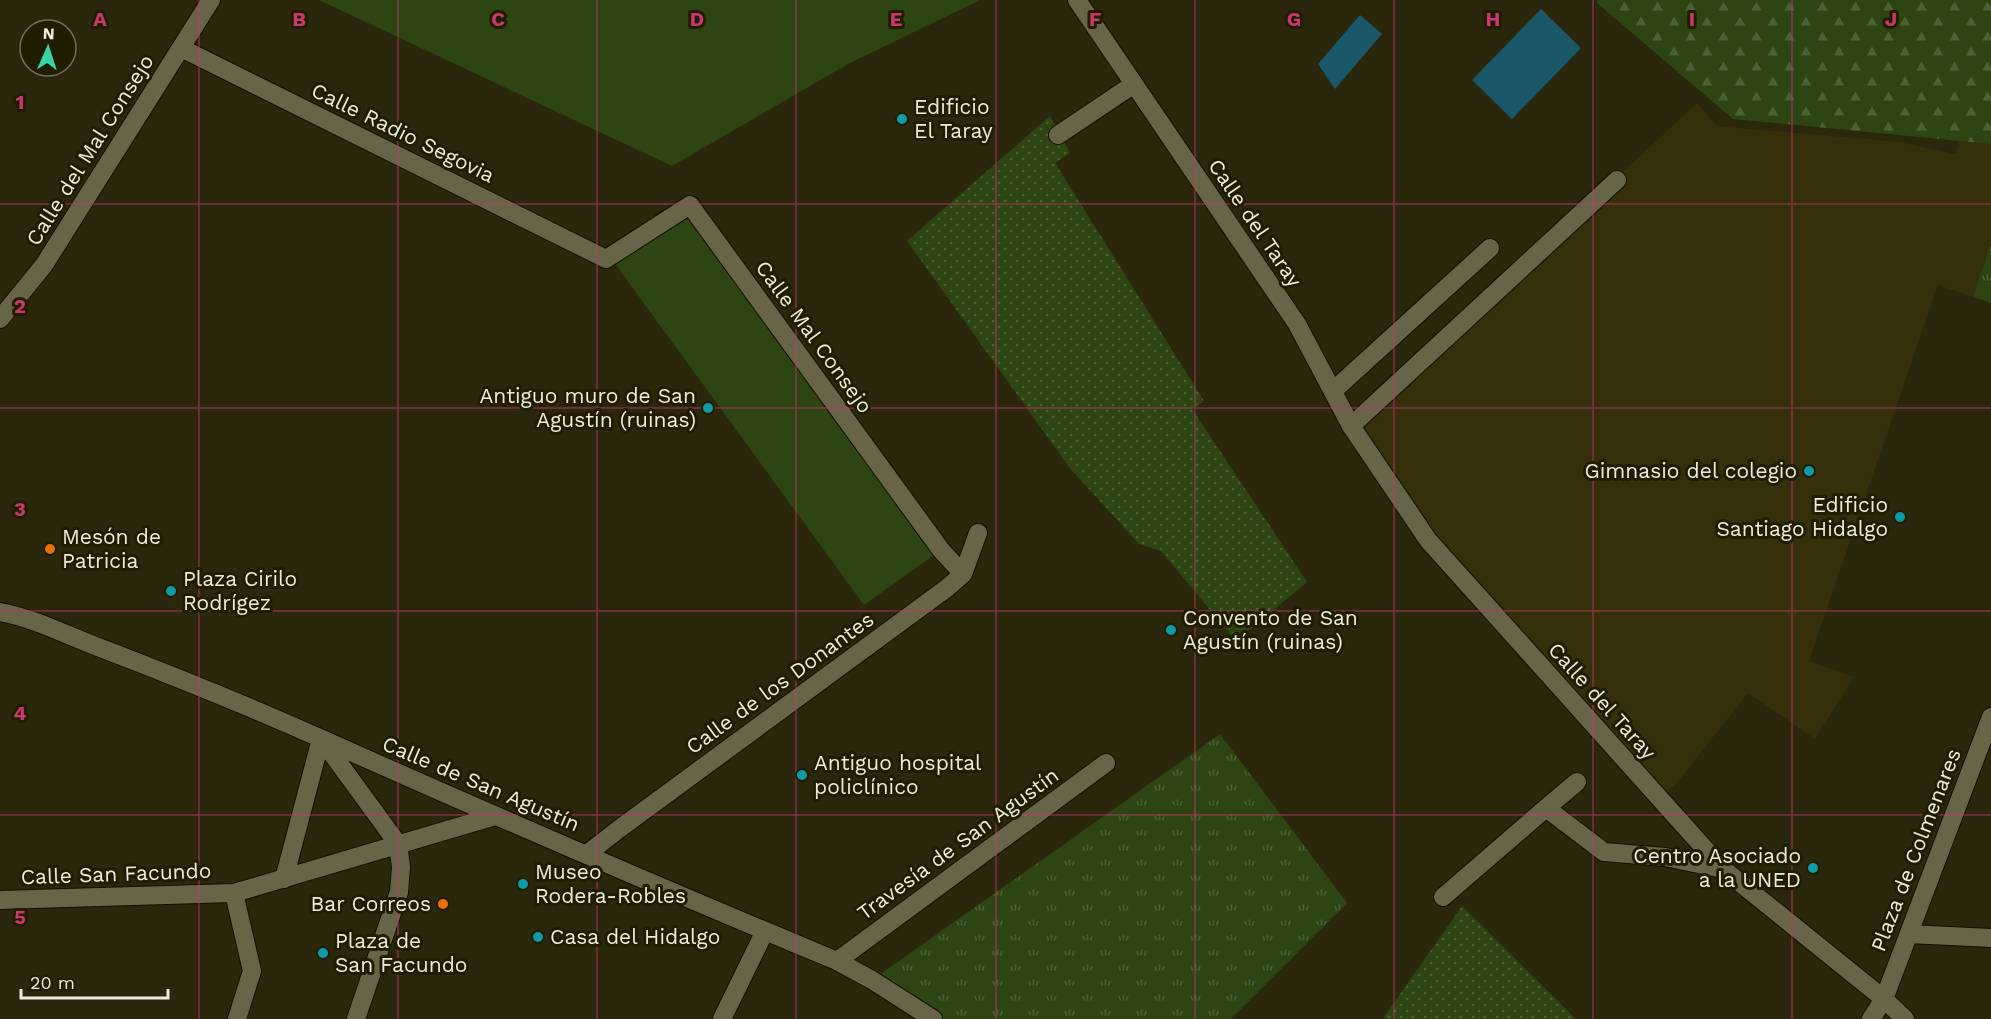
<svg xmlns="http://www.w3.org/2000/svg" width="1991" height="1019" viewBox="0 0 1991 1019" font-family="'Work Sans',sans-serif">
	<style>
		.built { fill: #352f0c }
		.grass { fill: #2d4513 }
		.forest { fill: url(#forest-firs) }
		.park { fill: url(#park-tufts) }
		.garden { fill: url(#garden-dots) }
		.water { fill: #1a5769 }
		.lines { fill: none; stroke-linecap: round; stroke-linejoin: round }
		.lane-casing { stroke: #140f00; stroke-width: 20 }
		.street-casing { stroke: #140f00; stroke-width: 20 }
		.lane { stroke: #686448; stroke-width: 18 }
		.street { stroke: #686448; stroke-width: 18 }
		.grid { fill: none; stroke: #c9386e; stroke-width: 1.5; stroke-opacity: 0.55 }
		.culture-dot { fill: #0f9aa8; stroke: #211d03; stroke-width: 2 }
		.food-dot { fill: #e8710a; stroke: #211d03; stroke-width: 2 }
		.labels { text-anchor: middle; stroke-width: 6; stroke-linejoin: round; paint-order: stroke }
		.poi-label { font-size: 21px; fill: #eeebdc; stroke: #211d03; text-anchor: start }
		.street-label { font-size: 21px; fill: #eeebdc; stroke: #211d03 }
		.grid-label { font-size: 20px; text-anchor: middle; font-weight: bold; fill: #c9386e; stroke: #211d03; stroke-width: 6; stroke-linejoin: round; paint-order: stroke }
	</style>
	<defs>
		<pattern id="forest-firs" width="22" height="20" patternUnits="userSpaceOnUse" patternTransform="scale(1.5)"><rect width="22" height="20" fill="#2d4513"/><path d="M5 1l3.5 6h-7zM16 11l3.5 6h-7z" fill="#4c6035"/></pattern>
		<pattern id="park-tufts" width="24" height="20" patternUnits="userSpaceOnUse" patternTransform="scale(1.5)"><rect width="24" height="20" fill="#2d4513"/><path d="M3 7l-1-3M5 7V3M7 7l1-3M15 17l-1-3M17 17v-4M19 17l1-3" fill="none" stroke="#4c6035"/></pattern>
		<pattern id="garden-dots" width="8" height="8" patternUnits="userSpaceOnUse" patternTransform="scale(1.5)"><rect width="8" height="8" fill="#2d4513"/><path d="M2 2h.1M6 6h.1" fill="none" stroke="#4c6035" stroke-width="1.8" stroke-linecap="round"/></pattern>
	</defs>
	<rect width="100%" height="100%" fill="#2b270c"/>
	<path class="built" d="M 1697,103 L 1717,126 L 1900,142 L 1956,154 L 1961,133 L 1991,140 L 1991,244 L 1973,297 L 1938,285 L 1809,661 L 1854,677 L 1815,739 L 1748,693 L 1677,783 L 1658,797 L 1428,540 L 1351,426 Z"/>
	<path class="grass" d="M 319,0 L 980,0 L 848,64 L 672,166 Z
		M 690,205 L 941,550 L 864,605 L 613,261 Z"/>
	<path class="forest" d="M 1597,0 L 1991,0 L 1991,144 L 1733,119 L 1597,3 Z"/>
	<path class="park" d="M 1991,244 L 1991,303 L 1973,297 Z
		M 1220,734 L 1347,903 L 1231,1019 L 933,1019 L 872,980 Z"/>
	<path class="garden" d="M 1050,116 L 1070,153 L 1055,163 L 1204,401 L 1192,409 L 1307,582 L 1236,641 L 1161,551 L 1139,544 L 1069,467 L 907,241 Z
		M 1462,906 L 1576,1019 L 1387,1019 L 1384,1017 Z"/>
	<path class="water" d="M 1541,9 L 1581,48 L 1512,119 L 1472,80 Z
		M 1360,15 L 1382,34 L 1335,89 L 1318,64 Z"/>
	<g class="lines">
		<defs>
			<path id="lane" d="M 1351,426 L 1617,180"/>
			<path id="street" d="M 1077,0 L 1297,324 L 1351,426 L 1428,540 L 1723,869 L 1884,999 L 1905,1019
				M 181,48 L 606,259 L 690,205 L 941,550 L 963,574
				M 1058,135 L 1134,84
				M 0,319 L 44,265 L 211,0
				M 1333,391 L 1490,248
				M 0,612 C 34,618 66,635 98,647 C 174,676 248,706 322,739 C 492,815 664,889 837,961 L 872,980 L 933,1019
				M 322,740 L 398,844 L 401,867 L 399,892 L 356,1019
				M 1546,808 L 1577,782
				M 587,854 L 619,829 L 947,588 L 963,574 L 978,533
				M 284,879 L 321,739
				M 234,893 L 252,971 L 237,1019
				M 1443,897 L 1546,808 L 1604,852 L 1665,857 L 1723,869
				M 0,900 L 234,893 L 495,816
				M 1909,934 L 1991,938
				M 837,961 L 1106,763
				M 722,1019 L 765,931
				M 1871,1019 L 1884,999 L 1991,717"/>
		</defs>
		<use href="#lane" class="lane-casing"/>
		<use href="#street" class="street-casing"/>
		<use href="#lane" class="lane"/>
		<use href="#street" class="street"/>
	</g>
	<path class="grid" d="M 199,0 L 199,1019M 398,0 L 398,1019M 597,0 L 597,1019M 796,0 L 796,1019M 996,0 L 996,1019M 1195,0 L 1195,1019M 1394,0 L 1394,1019M 1593,0 L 1593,1019M 1792,0 L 1792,1019M 0,204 L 1991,204M 0,408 L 1991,408M 0,611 L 1991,611M 0,815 L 1991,815"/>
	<g class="culture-dot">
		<circle cx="902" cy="119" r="6"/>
		<circle cx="708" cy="408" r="6"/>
		<circle cx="1809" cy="471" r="6"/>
		<circle cx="1900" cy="517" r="6"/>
		<circle cx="171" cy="591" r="6"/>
		<circle cx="1171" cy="630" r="6"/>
		<circle cx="802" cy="775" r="6"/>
		<circle cx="1813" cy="868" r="6"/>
		<circle cx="523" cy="884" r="6"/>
		<circle cx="538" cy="937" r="6"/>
		<circle cx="323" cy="953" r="6"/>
	</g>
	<g class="food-dot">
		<circle cx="50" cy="549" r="6"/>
		<circle cx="443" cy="904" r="6"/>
	</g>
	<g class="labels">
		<g class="poi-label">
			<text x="914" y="114">Edificio<tspan x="914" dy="24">El Taray</tspan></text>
			<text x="696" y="403" text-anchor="end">Antiguo muro de San<tspan x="696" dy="24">Agustín (ruinas)</tspan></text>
			<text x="1797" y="478" text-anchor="end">Gimnasio del colegio</text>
			<text x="1888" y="512" text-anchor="end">Edificio<tspan x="1888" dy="24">Santiago Hidalgo</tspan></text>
			<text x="62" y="544">Mesón de<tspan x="62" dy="24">Patricia</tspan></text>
			<text x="183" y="586">Plaza Cirilo<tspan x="183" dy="24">Rodrígez</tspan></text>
			<text x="1183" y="625">Convento de San<tspan x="1183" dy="24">Agustín (ruinas)</tspan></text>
			<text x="814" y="770">Antiguo hospital<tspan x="814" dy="24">policlínico</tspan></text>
			<text x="1801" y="863" text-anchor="end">Centro Asociado<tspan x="1801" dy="24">a la UNED</tspan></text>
			<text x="535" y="879">Museo<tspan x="535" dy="24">Rodera-Robles</tspan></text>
			<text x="431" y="911" text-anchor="end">Bar Correos</text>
			<text x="550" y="944">Casa del Hidalgo</text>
			<text x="335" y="948">Plaza de<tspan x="335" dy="24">San Facundo</tspan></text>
		</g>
		<g class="street-label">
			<text transform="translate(403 133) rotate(26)" y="7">Calle Radio Segovia</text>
			<text transform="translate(90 150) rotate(-58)" y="7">Calle del Mal Consejo</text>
			<text transform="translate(1255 223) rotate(56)" y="7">Calle del Taray</text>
			<text transform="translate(814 337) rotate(54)" y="7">Calle Mal Consejo</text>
			<text transform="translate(780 683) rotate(-36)" y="7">Calle de los Donantes</text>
			<text transform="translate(1602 701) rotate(48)" y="7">Calle del Taray</text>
			<text transform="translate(481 784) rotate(23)" y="7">Calle de San Agustín</text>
			<text transform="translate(958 844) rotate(-36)" y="7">Travesía de San Agustín</text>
			<text transform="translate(1916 850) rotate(-69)" y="7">Plaza de Colmenares</text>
			<text transform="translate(116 874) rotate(-2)" y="7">Calle San Facundo</text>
		</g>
	</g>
	<g class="grid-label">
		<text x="100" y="26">A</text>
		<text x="299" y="26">B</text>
		<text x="498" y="26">C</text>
		<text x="697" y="26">D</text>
		<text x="896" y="26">E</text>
		<text x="1095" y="26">F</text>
		<text x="1294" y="26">G</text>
		<text x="1493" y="26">H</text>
		<text x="1692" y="26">I</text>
		<text x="1891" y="26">J</text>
		<text x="20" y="109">1</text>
		<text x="20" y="313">2</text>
		<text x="20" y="516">3</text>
		<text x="20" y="720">4</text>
		<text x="20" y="924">5</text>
	</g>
	<g transform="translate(48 48) rotate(3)"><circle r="28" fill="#211d03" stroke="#736f5a" stroke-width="1.5"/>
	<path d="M0-4.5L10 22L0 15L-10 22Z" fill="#39d4a5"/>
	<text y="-9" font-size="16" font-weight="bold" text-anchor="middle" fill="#eeebdc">N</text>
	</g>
	<path d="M21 989v9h147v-9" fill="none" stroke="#eeebdc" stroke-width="3"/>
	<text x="30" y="989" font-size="18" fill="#eeebdc" stroke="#211d03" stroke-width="4.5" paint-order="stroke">20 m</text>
</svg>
